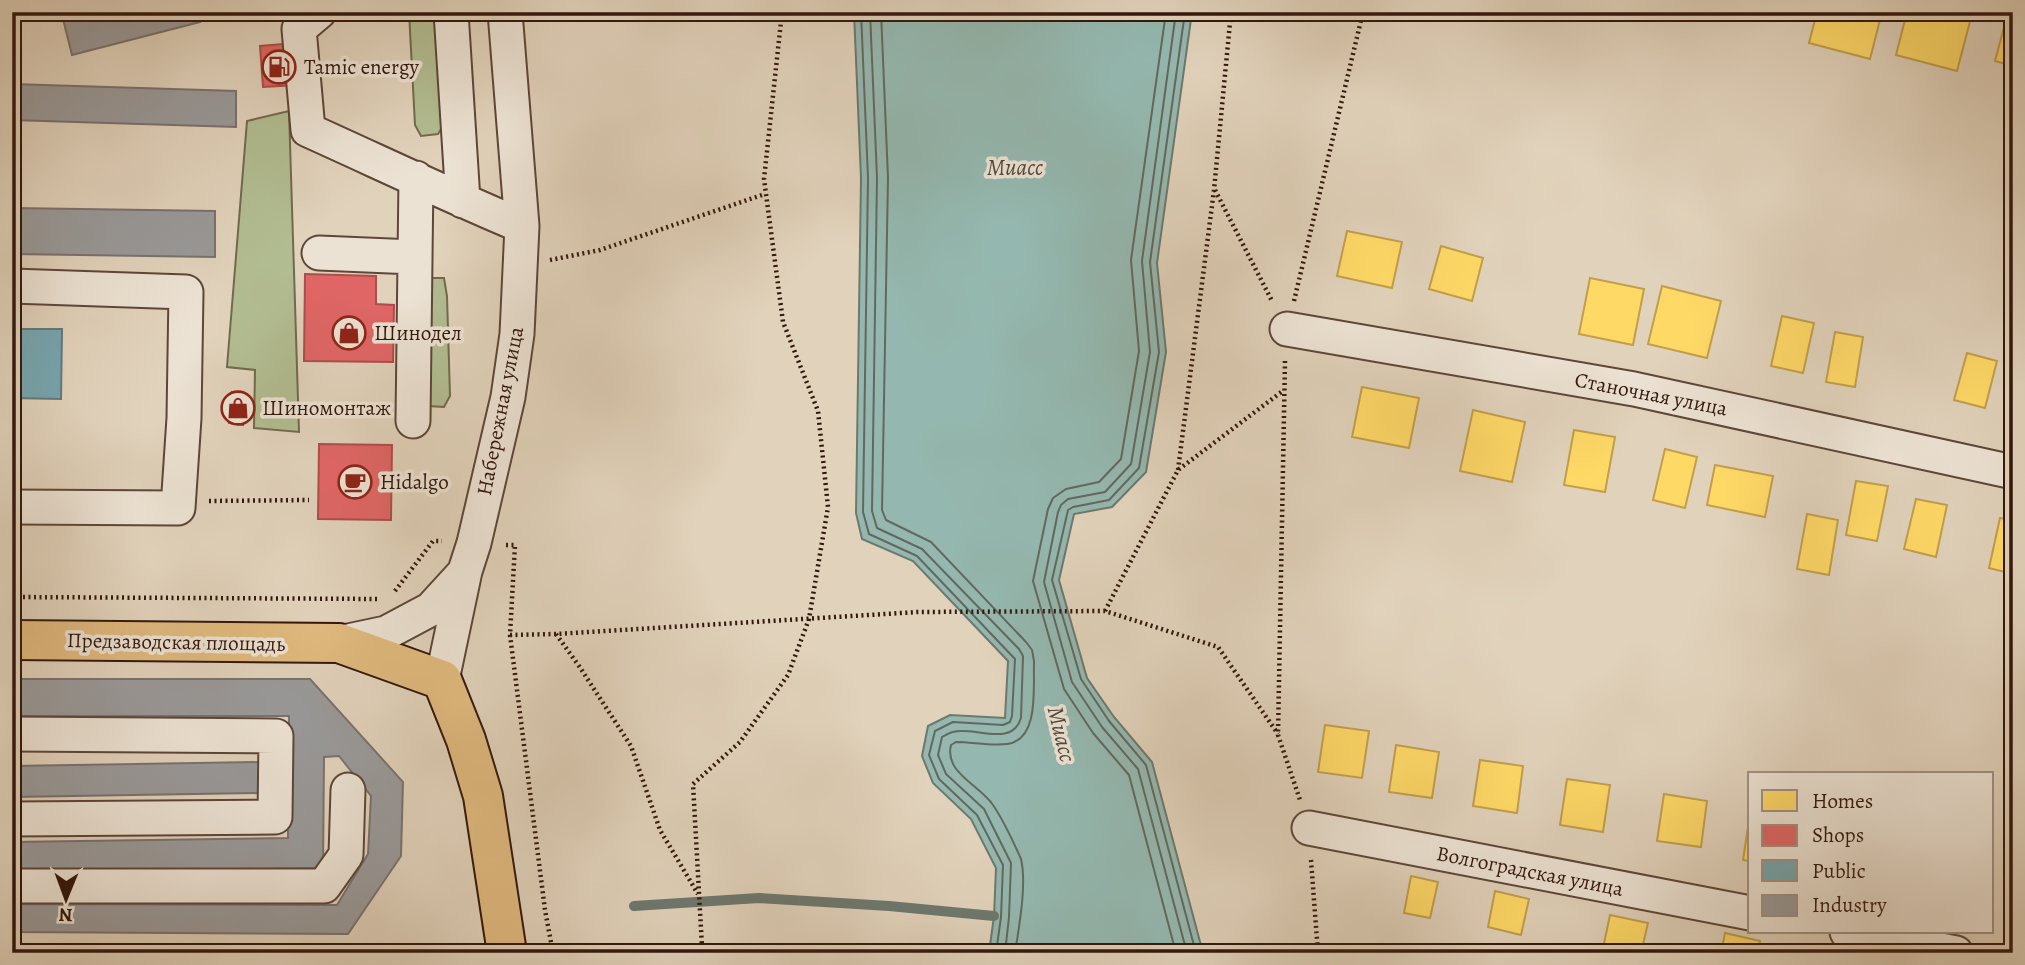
<svg xmlns="http://www.w3.org/2000/svg" width="2025" height="965" viewBox="0 0 2025 965" font-family="Alegreya,serif">
	<style>
		.green { fill: #b2bc91; stroke: #726a4e; stroke-width: 2 }
		.water { fill: #94b8b0; stroke: #6d786e; stroke-width: 2 }
		.homes { fill: #ffd966; stroke: #c29f4b; stroke-width: 2 }
		.shops { fill: #e06666; stroke: #ac4e4b; stroke-width: 2 }
		.public { fill: #76a5af; stroke: #627a7e; stroke-width: 2 }
		.industry { fill: #999; stroke: #7a726f; stroke-width: 2 }
		.lines { fill: none; stroke-linecap: round; stroke-linejoin: round }
		.shore { stroke: #63685e; stroke-width: 2 }
		.stream { stroke: #6d786e; stroke-width: 10 }
		.minor-casing { stroke: #5e4638; stroke-width: 37 }
		.major-casing { stroke: #32170c; stroke-width: 42 }
		.path { stroke: #32170c; stroke-width: 4.5; stroke-dasharray: 2 3.5; stroke-linecap: butt }
		.minor { stroke: #ece2d3; stroke-width: 33 }
		.major { stroke: #e0b97e; stroke-width: 38 }
		.labels { text-anchor: middle; stroke-width: 7; stroke-linejoin: round; paint-order: stroke }
		.poi-label { font-size: 21px; fill: #32170c; stroke: #ece2d3; text-anchor: start }
		.street-label { font-size: 21px; fill: #32170c; stroke: #ece2d3 }
		.water-label { font-size: 23px; font-style: italic; fill: #4f473d; stroke: #ece2d3 }
	</style>
	<rect width="100%" height="100%" fill="#e1d2bb"/>
	<filter id="stains"><feTurbulence type="fractalNoise" baseFrequency=".00286" numOctaves="4"/><feColorMatrix values="0 0 0 0 .2 0 0 0 0 .09 0 0 0 0 .02 0 0 0 .5 -.17"/></filter>
	<radialGradient id="worn" r=".72"><stop offset=".6" stop-color="#630" stop-opacity="0"/><stop offset="1" stop-color="#630" stop-opacity=".3"/></radialGradient>
	<path class="green" d="M 409,12 L 442,12 L 446,121 L 438,134 L 421,136 L 415,125 Z
		M 289,111 L 299,432 L 254,428 L 255,370 L 227,367 L 247,121 Z
		M 429,278 L 444,278 L 447,296 L 450,396 L 444,407 L 428,406 Z"/>
	<path class="water" d="M 854,12 L 1192,12 L 1157,263 L 1166,352 L 1146,472 L 1112,507 L 1074,514 L 1059,580 L 1087,678 L 1114,717 L 1152,762 L 1203,953 L 989,953 L 994,916 L 996,868 L 971,819 L 933,783 L 922,756 L 928,726 L 950,715 L 1005,718 L 1008,661 L 913,561 L 862,539 L 856,513 L 861,178 Z"/>
	<path class="homes" d="M 1817,12 L 1882,12 L 1870,59 L 1809,43 Z
		M 1907,12 L 1965,12 L 1972,14 L 1957,71 L 1896,55 Z
		M 2008,12 L 2013,12 L 2013,66 L 1995,61 Z
		M 1347,231 L 1402,242 L 1392,288 L 1337,276 Z
		M 1441,246 L 1483,258 L 1472,301 L 1429,289 Z
		M 1590,278 L 1644,289 L 1633,345 L 1579,334 Z
		M 1662,286 L 1721,301 L 1707,358 L 1648,344 Z
		M 1782,316 L 1814,323 L 1803,373 L 1771,366 Z
		M 1835,332 L 1863,337 L 1855,387 L 1826,382 Z
		M 1967,353 L 1997,361 L 1985,408 L 1954,400 Z
		M 1362,387 L 1419,398 L 1409,448 L 1352,437 Z
		M 1473,410 L 1525,422 L 1512,482 L 1460,471 Z
		M 1574,430 L 1615,437 L 1605,492 L 1564,485 Z
		M 1665,449 L 1697,457 L 1685,508 L 1653,500 Z
		M 1715,465 L 1773,476 L 1765,517 L 1707,505 Z
		M 1856,481 L 1888,486 L 1877,541 L 1846,535 Z
		M 1916,499 L 1947,505 L 1936,557 L 1904,549 Z
		M 1807,514 L 1838,520 L 1829,575 L 1797,569 Z
		M 2000,518 L 2013,520 L 2013,574 L 1989,568 Z
		M 1325,725 L 1369,731 L 1362,778 L 1318,772 Z
		M 1396,745 L 1439,752 L 1432,798 L 1389,792 Z
		M 1480,760 L 1523,766 L 1517,813 L 1473,806 Z
		M 1567,779 L 1610,785 L 1603,832 L 1560,825 Z
		M 1664,794 L 1707,801 L 1701,847 L 1657,841 Z
		M 1750,814 L 1750,861 L 1743,860 Z
		M 2013,865 L 2013,909 L 2007,908 Z
		M 1411,876 L 1438,882 L 1430,918 L 1404,913 Z
		M 1495,891 L 1529,899 L 1521,935 L 1488,927 Z
		M 1610,915 L 1648,923 L 1641,953 L 1602,953 Z
		M 1725,933 L 1760,941 L 1757,953 L 1721,953 Z"/>
	<path class="shops" d="M 295,43 L 298,85 L 263,87 L 260,46 Z
		M 305,274 L 376,276 L 376,304 L 394,305 L 393,362 L 304,361 Z
		M 232,392 L 247,394 L 243,425 L 229,423 Z
		M 319,444 L 392,445 L 391,520 L 318,519 Z"/>
	<path class="public" d="M 12,329 L 62,329 L 61,399 L 12,398 Z"/>
	<path class="industry" d="M 88,12 L 197,12 L 200,22 L 72,55 L 63,19 Z
		M 12,84 L 236,91 L 236,127 L 12,120 Z
		M 12,208 L 215,211 L 215,257 L 12,254 Z
		M 12,679 L 310,679 L 403,782 L 401,856 L 348,934 L 12,932 L 12,904 L 337,905 L 368,854 L 371,796 L 339,756 L 324,757 L 323,868 L 12,872 L 12,842 L 288,838 L 289,716 L 12,716 Z
		M 262,762 L 263,793 L 12,797 L 12,766 Z"/>
	<g class="lines">
		<path class="shore" d="M 861,12 L 868,178 L 863,512 L 869,534 L 917,556 L 1015,659 L 1012,716 L 1010,722 L 1003,725 L 953,722 L 935,731 L 929,755 L 939,779 L 977,815 L 1003,865 L 1001,917 L 996,953
			M 870,12 L 877,178 L 872,511 L 877,528 L 922,549 L 1019,649 L 1023,656 L 1021,718 C 1012,748 974,726 953,732 C 951,732 944,736 942,737 L 938,755 L 946,774 L 984,809 L 1011,863 L 1009,917 L 1005,953
			M 881,12 L 888,178 L 882,510 L 886,520 L 931,542 L 1026,642 L 1032,650 L 1034,661 C 1033,686 1040,740 1007,744 C 990,746 972,742 956,742 L 951,745 C 944,773 980,785 993,805 C 1004,821 1013,841 1021,859 C 1027,884 1019,927 1015,953
			M 1166,12 L 1131,260 L 1139,351 L 1121,459 L 1099,482 L 1066,489 L 1053,498 L 1048,509 L 1033,581 L 1064,689 L 1093,733 L 1129,775 L 1176,953
			M 1176,12 L 1142,261 L 1150,352 L 1131,464 L 1105,492 L 1068,499 L 1061,505 L 1058,512 L 1044,582 L 1072,682 L 1102,727 L 1138,769 L 1187,953
			M 1185,12 L 1150,262 L 1159,352 L 1139,468 L 1109,500 L 1073,507 L 1068,510 L 1052,580 L 1081,679 L 1109,721 L 1146,765 L 1196,953"/>
		<path class="stream" d="M 634,906 L 759,898 L 889,906 L 994,916"/>
		<defs>
			<path id="minor" d="M 319,12 L 299,29 L 308,130 C 379,162 450,196 522,226
				M 451,12 L 463,201
				M 319,253 L 414,257
				M 12,286 L 186,292 L 184,418 L 178,508 L 12,507
				M 1287,329 L 1634,389 L 2013,472
				M 413,421 L 416,178
				M 339,643 L 386,633 L 431,609 L 464,573
				M 442,680 L 465,571 L 474,543 L 508,397 L 517,334 L 522,226 L 505,12
				M 12,734 L 276,736 L 275,817 L 12,819
				M 1309,828 L 1750,913
				M 12,886 L 324,886 L 346,855 L 348,790
				M 1847,932 L 1956,953"/>
			<path id="major" d="M 12,640 L 339,643 L 442,680 L 466,740 L 483,796 L 507,953"/>
		</defs>
		<use href="#minor" class="minor-casing"/>
		<use href="#major" class="major-casing"/>
		<path class="path" d="M 1215,190 L 1272,301
			M 550,260 L 600,250 L 765,194
			M 1294,301 L 1363,12
			M 1285,361 L 1278,735 L 1300,800
			M 1178,470 L 1214,190 L 1231,12
			M 209,501 L 309,500
			M 506,545 L 515,545 L 510,635 L 545,910 L 553,953
			M 395,591 L 433,541 L 442,541
			M 12,597 L 379,599
			M 1105,611 L 1178,470 L 1284,390
			M 556,634 L 579,666 L 631,746 L 660,830 L 698,894
			M 510,635 L 556,634 L 918,612 L 1105,611 L 1218,647 L 1278,734
			M 1311,860 L 1318,953
			M 706,953 L 702,947 L 693,784 L 740,742 L 788,675 L 809,619 L 828,507 L 818,411 L 783,322 L 764,179 L 782,12"/>
		<use href="#minor" class="minor"/>
		<use href="#major" class="major"/>
	</g>
	<defs>
		<symbol id="fuel-ring" viewBox="-11 -11 22 22"><circle r="9.5" fill="#ece2d3" stroke="#8f2418" stroke-width="1.5"/><path d="M-5.5-6h7V0h2V4h1.3V-2.5L3-4.5l.8-.8L6-3V5H2.5V1h-1V6h-7ZM-4.2-4.7v3.2H.2V-4.7Z" fill="#8f2418"/></symbol>
		<symbol id="shop-ring" viewBox="-11 -11 22 22"><circle r="9.5" fill="#ece2d3" stroke="#8f2418" stroke-width="1.5"/><path d="M-5-2.5h2.3a2.7 3.5 0 0 1 5.4 0H5L5.5 6h-11ZM-1.5-2.5h3a1.5 2.3 0 0 0-3 0Z" fill="#8f2418"/></symbol>
		<symbol id="cafe-ring" viewBox="-11 -11 22 22"><circle r="9.5" fill="#ece2d3" stroke="#8f2418" stroke-width="1.5"/><path d="M-5.5-4.5H6V0H3Q3 3.5 0 3.5H-2.5Q-5.5 3.5-5.5 0ZM3-3.2v2h1.7v-2ZM-6 4.5H4V6H-6Z" fill="#8f2418"/></symbol>
	</defs>
	<g fill-rule="evenodd">
		<use href="#fuel-ring" x="260" y="48" width="38" height="38"/>
		<use href="#shop-ring" x="330" y="314" width="38" height="38"/>
		<use href="#shop-ring" x="219" y="389" width="38" height="38"/>
		<use href="#cafe-ring" x="336" y="463" width="38" height="38"/>
	</g>
	<g class="labels">
		<g class="poi-label">
			<text x="304" y="74">Tamic energy</text>
			<text x="374" y="340">Шинодел</text>
			<text x="262" y="415">Шиномонтаж</text>
			<text x="380" y="489">Hidalgo</text>
		</g>
		<g class="street-label">
			<text transform="translate(1651 394) rotate(11)" y="7">Станочная улица</text>
			<text transform="translate(500 411) rotate(-79)" y="7">Набережная улица</text>
			<text transform="translate(176 642) rotate(1)" y="7">Предзаводская площадь</text>
			<text transform="translate(1530 871) rotate(11)" y="7">Волгоградская улица</text>
		</g>
		<g class="water-label">
			<text x="1015" y="175">Миасс</text>
			<text transform="translate(1062 734) rotate(76)" y="8">Миасс</text>
		</g>
	</g>
	<rect width="2025" height="965" fill="none" stroke="#e1d2bb" stroke-width="42"/>
	<rect x="14" y="14" width="1997" height="937" fill="none" stroke="#32170c" stroke-width="3.5"/>
	<rect x="21" y="21" width="1983" height="923" fill="none" stroke="#32170c" stroke-width="2"/>
	<rect x="1748" y="772" width="245" height="161" fill="#ece2d3" stroke="#a29183" stroke-width="2"/>
	<rect x="1762" y="790" width="35" height="21" fill="#ffd966" stroke="#a29183" stroke-width="2"/>
	<text x="1812" y="808" font-size="21" fill="#32170c">Homes</text>
	<rect x="1762" y="825" width="35" height="21" fill="#e06666" stroke="#a29183" stroke-width="2"/>
	<text x="1812" y="842" font-size="21" fill="#32170c">Shops</text>
	<rect x="1762" y="860" width="35" height="21" fill="#76a5af" stroke="#a29183" stroke-width="2"/>
	<text x="1812" y="878" font-size="21" fill="#32170c">Public</text>
	<rect x="1762" y="895" width="35" height="21" fill="#999999" stroke="#a29183" stroke-width="2"/>
	<text x="1812" y="912" font-size="21" fill="#32170c">Industry</text>
	<g transform="translate(66 899) rotate(181)" stroke="#ece2d3" stroke-width="5" paint-order="stroke">
	<path d="M0-5L12 26L0 18L-12 26Z" fill="#32170c"/>
	<text y="-10" font-size="19" font-weight="bold" text-anchor="middle" fill="#32170c">N</text>
	</g>
	<rect width="100%" height="100%" filter="url(#stains)"/>
	<rect width="100%" height="100%" fill="url(#worn)"/>
</svg>
